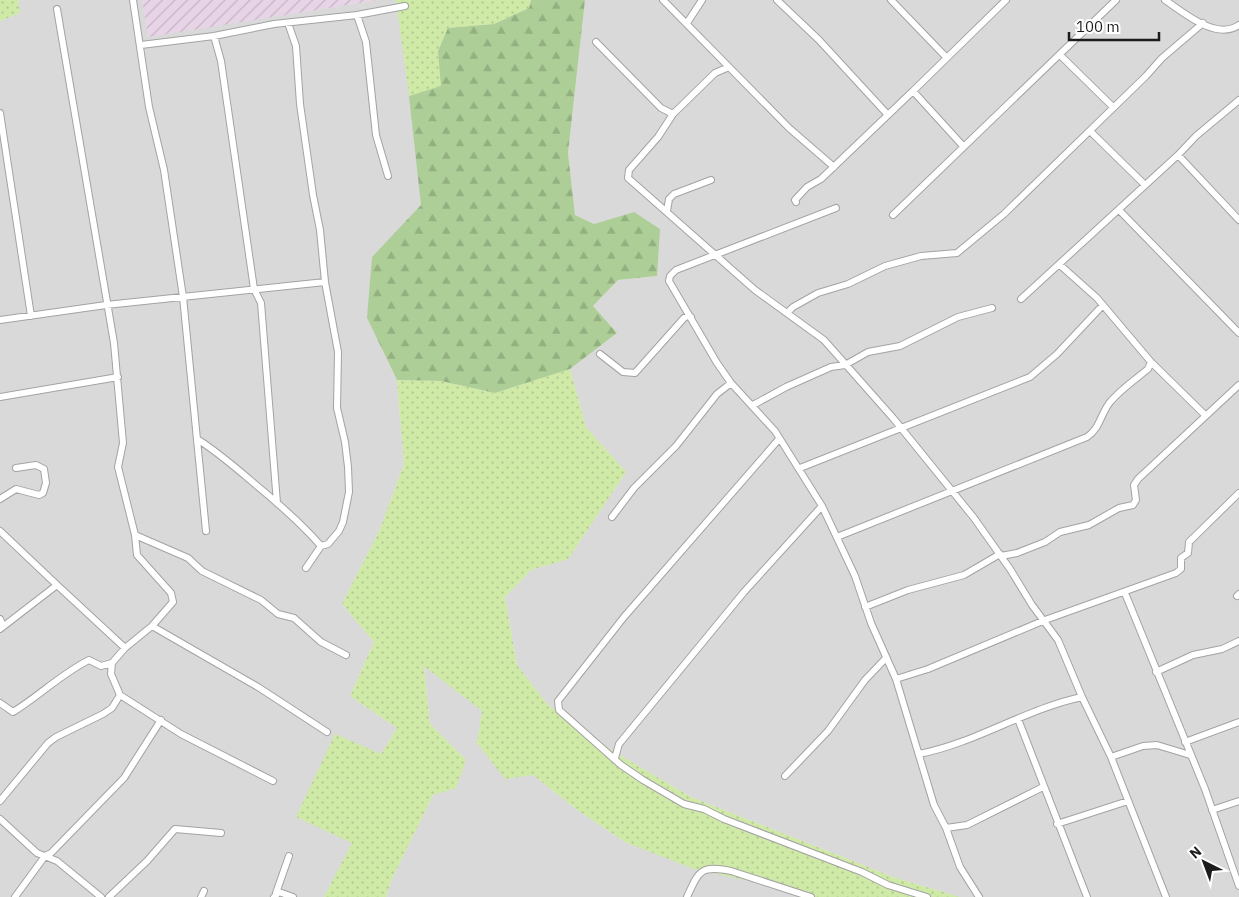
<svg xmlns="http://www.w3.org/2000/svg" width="1239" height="897" viewBox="0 0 1239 897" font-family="'IBM Plex Sans',sans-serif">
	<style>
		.residential { fill: #dad9d9 }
		.industrial { fill: url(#industrial-furrows) }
		.grass { fill: url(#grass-dots) }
		.forest { fill: url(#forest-firs) }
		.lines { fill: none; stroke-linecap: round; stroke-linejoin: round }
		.minor-casing { stroke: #a3a3a3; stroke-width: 8 }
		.minor { stroke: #fff; stroke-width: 6 }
	</style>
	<defs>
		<pattern id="industrial-furrows" width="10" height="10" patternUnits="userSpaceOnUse" patternTransform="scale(1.25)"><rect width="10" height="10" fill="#e7d4e6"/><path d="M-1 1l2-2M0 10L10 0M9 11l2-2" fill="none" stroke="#c6b5c5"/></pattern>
		<pattern id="grass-dots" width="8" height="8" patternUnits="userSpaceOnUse" patternTransform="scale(1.25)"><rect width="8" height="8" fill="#cfe9a7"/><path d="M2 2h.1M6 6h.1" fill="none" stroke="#b1c78f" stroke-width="1.8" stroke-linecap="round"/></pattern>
		<pattern id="forest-firs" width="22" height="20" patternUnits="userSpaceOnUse" patternTransform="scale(1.25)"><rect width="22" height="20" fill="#adce96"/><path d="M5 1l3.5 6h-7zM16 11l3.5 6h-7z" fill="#94b081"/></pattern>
	</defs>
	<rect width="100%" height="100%" fill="#eee8e2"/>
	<path class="residential" d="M 18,0 L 142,0 L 148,36 L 378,0 L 396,0 L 413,120 L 421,205 L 405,224 L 367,318 L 397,380 L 404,464 L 380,529 L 342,604 L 374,642 L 350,696 L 397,728 L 381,754 L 353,843 L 324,897 L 0,897 L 0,21 L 19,13 Z
		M 585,0 L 1239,0 L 1239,897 L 960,897 L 893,877 L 691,797 L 611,750 L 548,705 L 517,665 L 505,597 L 531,570 L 568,559 L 626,472 L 586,427 L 570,369 L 617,333 L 593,306 L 618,280 L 657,276 L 634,212 L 594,224 L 575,215 L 568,153 Z
		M 424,665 L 482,711 L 477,743 L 533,775 L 576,809 L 625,842 L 809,897 L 386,897 L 391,881 L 433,795 L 466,760 L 430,724 Z"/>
	<path class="industrial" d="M 142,0 L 378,0 L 148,37 Z"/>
	<path class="grass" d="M 0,0 L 18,0 L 20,13 L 0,21 Z
		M 396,0 L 531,0 L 529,8 L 494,24 L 448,28 L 438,51 L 442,86 L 409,96 Z
		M 570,369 L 586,427 L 626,472 L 568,559 L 531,570 L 505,597 L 517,665 L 548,705 L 611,750 L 691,797 L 893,877 L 960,897 L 809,897 L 786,889 L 694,869 L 625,842 L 576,809 L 533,775 L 505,779 L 477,743 L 482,711 L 424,666 L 430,724 L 466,760 L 456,788 L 433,795 L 391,881 L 386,897 L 324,897 L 352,843 L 296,817 L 335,734 L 381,754 L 397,728 L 350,696 L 374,642 L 342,604 L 380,529 L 404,464 L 397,380 L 441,381 L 495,393 Z"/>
	<path class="forest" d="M 531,0 L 585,0 L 568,153 L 575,215 L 594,224 L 634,212 L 660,229 L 657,276 L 618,280 L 593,306 L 617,333 L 570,369 L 495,393 L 441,381 L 397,380 L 367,318 L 372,257 L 421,205 L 409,96 L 441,86 L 438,51 L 448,28 L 494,24 L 529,8 Z"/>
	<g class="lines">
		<defs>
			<path id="minor" d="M 133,0 L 149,107 L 164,170 L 183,297 L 206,531
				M 663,0 L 789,128 L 834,167
				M 777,0 L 819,40 L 888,115
				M 891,0 L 946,57
				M 1165,0 C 1183,12 1216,41 1239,25
				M 57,9 L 114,343 L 123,443 L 118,467 L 135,535 L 188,558 L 202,571 L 261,600 L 278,614 L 294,618 L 321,642 L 346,655
				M 357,15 L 366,42 L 376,135 L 388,176
				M 288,23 L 296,46 L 300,104 L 313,195 L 320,230 L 325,282 L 338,352 L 337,408 L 345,442 L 348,467 L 349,492 L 343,522 L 339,531 L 328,544 L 321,546 L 306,568
				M 687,23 L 702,0
				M 214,36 L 221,61 L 254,289 L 261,303 L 277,503
				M 596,42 L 661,108 L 673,114 L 715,73 L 729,67
				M 141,45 L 214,36 L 274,24 L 357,15 L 405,6
				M 1060,55 L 1113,107
				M 0,113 L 31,316
				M 673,114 L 658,137 L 629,170 L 628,178 L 755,290 L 824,340 L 893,418 L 974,518 L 1010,569 L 1032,605 L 1058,640 L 1082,697 L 1111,757 L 1166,897
				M 1090,131 L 1145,185
				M 963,146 L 913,91 L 1006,0
				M 1178,155 L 1239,220
				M 796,202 L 795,200 L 807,187 L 821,179 L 913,91
				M 836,208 L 676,270 L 670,276 L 669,281 L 717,363 L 731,383 L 775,431 L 822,506 L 855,576 L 871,623 L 896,679 L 934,805 L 946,828 L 960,867 L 979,897
				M 1119,210 L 1239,333
				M 667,211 L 669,199 L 674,194 L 711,180
				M 893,215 L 1116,0
				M 1060,265 L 1097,298 L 1151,362 L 1205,415
				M 1021,299 L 1178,155 L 1196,136 L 1239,100
				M 787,313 L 793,307 L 818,293 L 848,284 L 885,266 L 921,256 L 957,253 L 1004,214 L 1146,76 L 1162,58 L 1203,23
				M 0,320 L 106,305 L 325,282
				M 600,354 L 623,372 L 635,373 L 684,318 L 689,315 L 691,317
				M 0,397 L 118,377
				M 753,405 L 786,387 L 831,367 L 845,365 L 868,352 L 900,346 L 958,317 L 992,308
				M 197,439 C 218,452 236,468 256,485 C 279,504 301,523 321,546
				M 779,439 L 624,617 L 558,701 L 559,710 L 621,765 L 643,780 L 684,804 L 704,809 L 724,819 L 862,872 L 888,885 L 927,897
				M 800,468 L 1030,377 L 1057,354 L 1103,305
				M 0,499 L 16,489 L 39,495 L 43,493 L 46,483 L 44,469 L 36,465 L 16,468
				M 612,517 L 634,488 L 676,446 L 717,394 L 731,383
				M 0,531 L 57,585
				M 837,537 L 1087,437 C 1100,429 1101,412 1111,401 C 1121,389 1136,379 1148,369 L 1151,362
				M 1001,556 L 1017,553 L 1045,542 L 1060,532 L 1089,525 L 1119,508 L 1133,505 L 1136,500 L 1134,485 L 1138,479 L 1239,385
				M 1125,593 L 1205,789 L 1239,886
				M 1237,596 L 1239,594
				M 865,607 L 908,590 L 964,575 L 1000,554
				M 0,619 L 3,626
				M 152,626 L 258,687 L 327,732
				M 0,629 L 57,585 L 125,648
				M 1156,672 L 1193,655 L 1222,649 L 1239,641
				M 896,679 L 928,669 L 1045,620 L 1176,573 L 1181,569 L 1181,558 L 1188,553 L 1189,542 L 1239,493
				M 120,695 L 181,734 L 273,781
				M 0,703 L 13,712 C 39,696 61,674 89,660 L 101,666 L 112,663
				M 1018,719 L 1087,897
				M 1185,742 L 1239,722
				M 919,754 C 976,743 1025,709 1082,697
				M 1111,757 L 1143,746 L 1157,745 L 1190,755
				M 615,758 L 619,744 L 744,592 L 822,506
				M 785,776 L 828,731 L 865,680 L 886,658
				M 0,801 L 48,743 L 56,737 L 103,714 L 112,708 L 120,695 L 111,674 L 112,663 L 125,648 L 152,626 L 173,602 L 171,593 L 137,555 L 135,535
				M 1212,810 L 1239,801
				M 0,819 L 37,853 L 57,861 L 101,897
				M 1057,824 L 1128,801
				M 946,828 L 967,825 L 1043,787
				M 276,893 L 289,856
				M 15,897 L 45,856 L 51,853 L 124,778 L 161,720
				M 109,897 L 147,861 L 175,829 L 221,833
				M 201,897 L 204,891
				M 274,897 L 279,892 L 293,897
				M 687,897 C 699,871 700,865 731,871 L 811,897"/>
		</defs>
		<use href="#minor" class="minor-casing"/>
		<use href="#minor" class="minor"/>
	</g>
	<g transform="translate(1204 862) rotate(318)" stroke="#ffffff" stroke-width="4" paint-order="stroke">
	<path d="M0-4L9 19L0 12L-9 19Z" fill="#1c1c1c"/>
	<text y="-8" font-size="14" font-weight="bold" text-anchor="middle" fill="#1c1c1c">N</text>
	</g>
	<path d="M1069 32v8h90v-8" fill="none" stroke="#1c1c1c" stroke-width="2.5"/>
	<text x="1076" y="32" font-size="15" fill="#1c1c1c" stroke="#ffffff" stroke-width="4" paint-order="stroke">100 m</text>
</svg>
